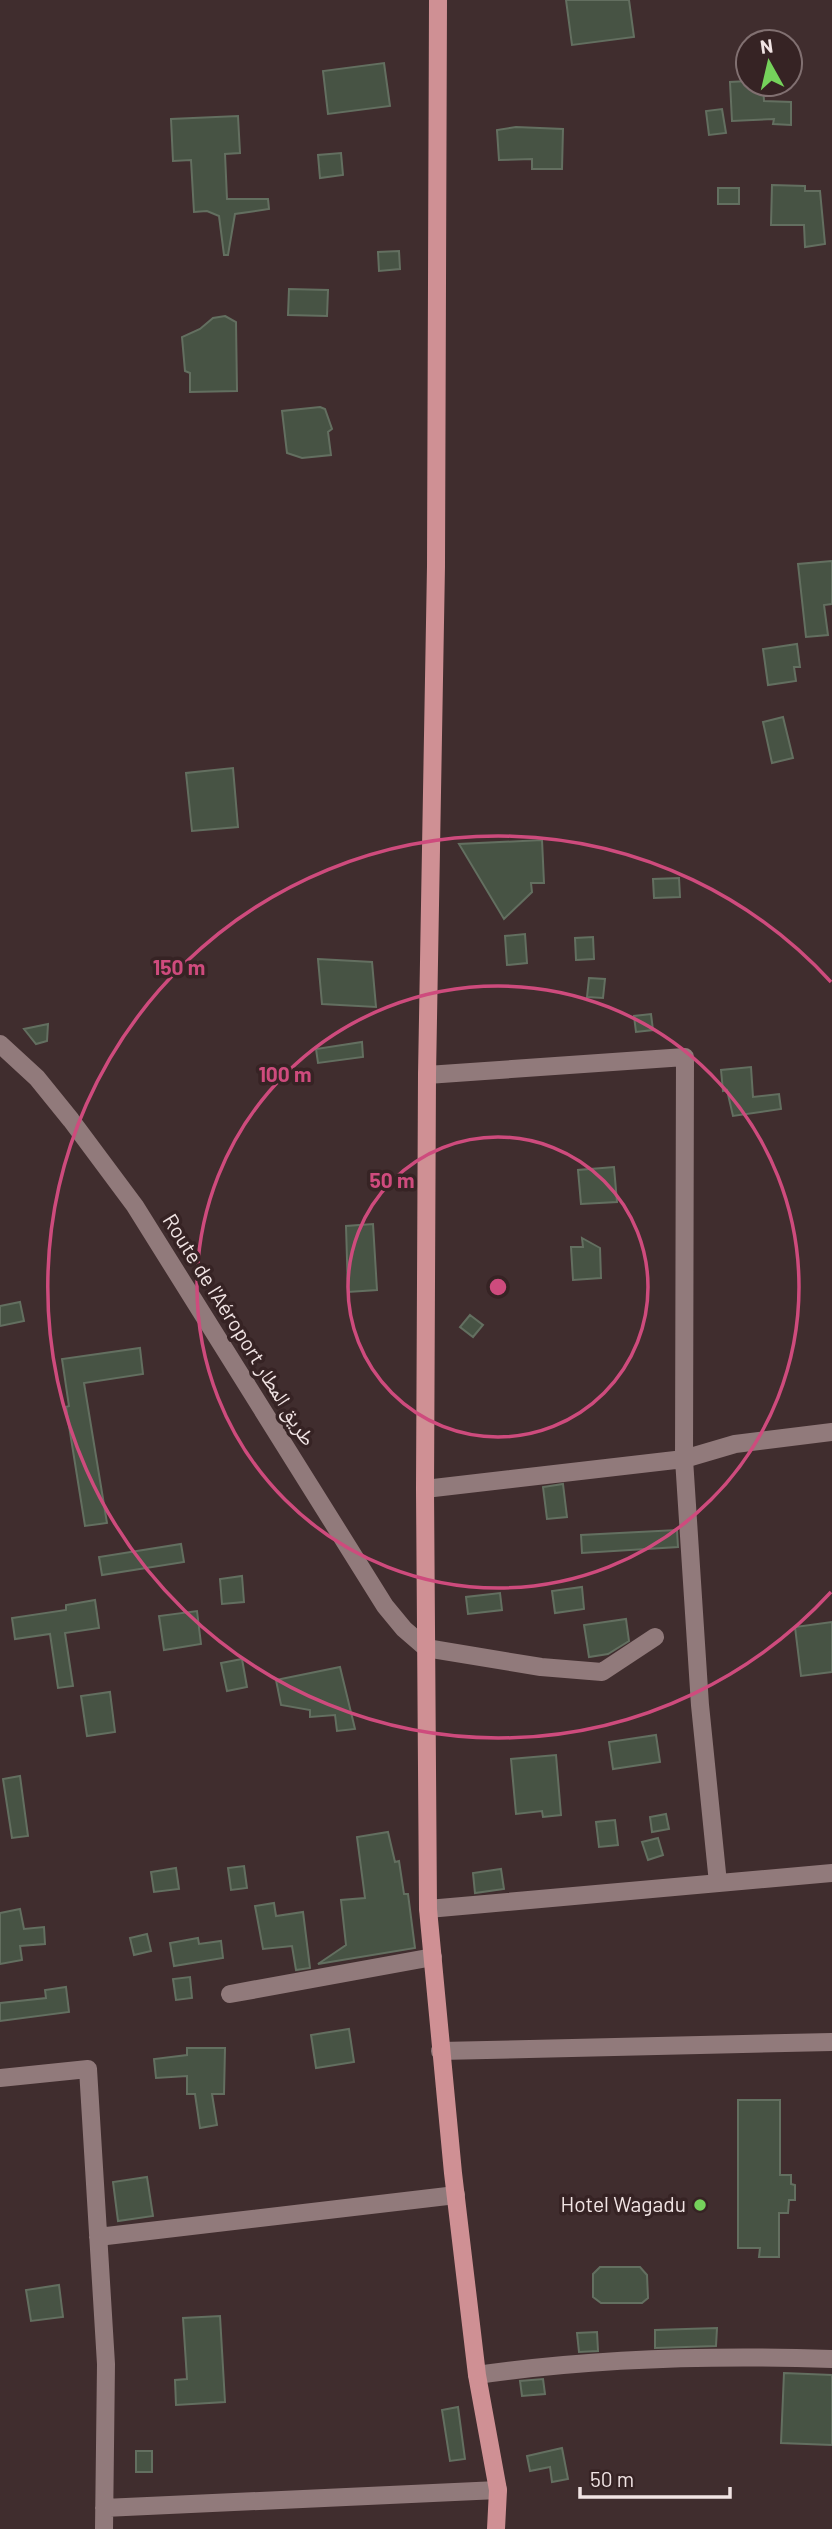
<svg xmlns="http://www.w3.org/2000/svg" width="832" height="2529" viewBox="0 0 832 2529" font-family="Barlow,'Noto Naskh Arabic',sans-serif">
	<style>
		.building { fill: #475344; stroke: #636f60; stroke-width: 2 }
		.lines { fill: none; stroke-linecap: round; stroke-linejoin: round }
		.street { stroke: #917a7b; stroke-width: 18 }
		.primary { stroke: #cf9094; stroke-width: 18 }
		.ring { fill: none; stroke: #ce4b7d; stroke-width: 3.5 }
		.poi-dot { fill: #75d25b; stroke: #362324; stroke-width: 2.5 }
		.labels { text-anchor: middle; stroke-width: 7; stroke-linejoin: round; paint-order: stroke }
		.street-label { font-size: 21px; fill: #f1e4e4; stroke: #362324 }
		.poi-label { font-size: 21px; fill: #f1e4e4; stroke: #362324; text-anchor: end }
		.centre { fill: #ce4b7d; stroke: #362324; stroke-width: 3.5 }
		.ring-label { font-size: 21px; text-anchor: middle; font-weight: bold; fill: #ce4b7d; stroke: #362324; stroke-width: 7; stroke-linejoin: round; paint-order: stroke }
	</style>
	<rect width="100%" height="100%" fill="#402d2e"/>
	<path class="building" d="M 566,0 L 629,0 L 634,37 L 572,45 Z
		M 384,63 L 390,106 L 328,114 L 323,71 Z
		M 748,81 L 748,84 L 763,84 L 764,101 L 791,102 L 791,125 L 773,124 L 774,119 L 732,121 L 730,82 Z
		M 722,109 L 726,133 L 709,135 L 706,111 Z
		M 238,116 L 240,153 L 225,154 L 227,199 L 268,199 L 269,209 L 235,214 L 228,255 L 224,255 L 219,216 L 207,211 L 194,212 L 191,160 L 173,161 L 171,119 Z
		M 516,127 L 563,129 L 562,169 L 532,169 L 532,159 L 499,160 L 497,130 Z
		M 341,153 L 343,175 L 320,178 L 318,155 Z
		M 772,185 L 805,186 L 805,191 L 820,191 L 825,244 L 805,247 L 804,225 L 771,225 Z
		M 718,188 L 739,188 L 739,204 L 718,204 Z
		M 399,251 L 400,269 L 379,271 L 378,252 Z
		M 289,289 L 328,290 L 327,316 L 288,315 Z
		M 225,316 L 236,322 L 237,391 L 190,392 L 190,373 L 185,371 L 182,337 L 200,329 L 213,318 Z
		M 320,407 L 325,409 L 332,429 L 328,432 L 331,455 L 302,458 L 287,453 L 282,411 Z
		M 832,561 L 832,604 L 824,605 L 828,635 L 806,637 L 798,564 Z
		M 797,644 L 800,667 L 794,667 L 796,681 L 768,685 L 763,649 Z
		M 783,717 L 793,758 L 772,763 L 763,722 Z
		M 233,768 L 238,827 L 192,831 L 186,773 Z
		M 542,840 L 544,883 L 531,883 L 532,892 L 504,919 L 459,844 Z
		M 679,878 L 680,897 L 654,898 L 653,879 Z
		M 525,934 L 527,963 L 507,965 L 505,936 Z
		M 593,937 L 594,959 L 576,960 L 575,938 Z
		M 318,959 L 372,962 L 376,1007 L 322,1004 Z
		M 589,978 L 605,979 L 603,998 L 587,997 Z
		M 651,1014 L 653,1030 L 636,1032 L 634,1016 Z
		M 48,1024 L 47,1041 L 36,1044 L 24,1029 Z
		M 362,1042 L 363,1057 L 318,1063 L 316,1049 Z
		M 751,1067 L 753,1097 L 779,1094 L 781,1109 L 733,1116 L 727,1090 L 723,1091 L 721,1070 Z
		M 614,1167 L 617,1202 L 581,1204 L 578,1170 Z
		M 373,1224 L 377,1290 L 348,1292 L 346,1226 Z
		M 582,1238 L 600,1248 L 601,1278 L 573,1280 L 571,1247 L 583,1247 Z
		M 20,1302 L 24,1321 L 0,1326 L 0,1306 Z
		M 470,1315 L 483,1325 L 473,1337 L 460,1327 Z
		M 140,1348 L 143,1374 L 84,1383 L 107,1523 L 85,1526 L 66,1407 L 69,1406 L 62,1359 Z
		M 563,1484 L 567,1517 L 547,1519 L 543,1487 Z
		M 677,1530 L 678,1547 L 582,1553 L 581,1535 Z
		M 181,1544 L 184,1562 L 102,1575 L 99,1557 Z
		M 242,1576 L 244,1602 L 222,1604 L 220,1579 Z
		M 582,1587 L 584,1609 L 555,1613 L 552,1591 Z
		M 500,1593 L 502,1610 L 468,1614 L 466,1597 Z
		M 95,1600 L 99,1628 L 65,1633 L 73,1686 L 58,1688 L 50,1634 L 15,1639 L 12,1618 L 66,1610 L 66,1605 Z
		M 197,1611 L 201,1644 L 164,1650 L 159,1616 Z
		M 626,1619 L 629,1641 L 608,1654 L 589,1657 L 584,1625 Z
		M 832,1622 L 832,1672 L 801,1676 L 795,1627 Z
		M 242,1659 L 247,1687 L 227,1691 L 221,1663 Z
		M 340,1667 L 355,1729 L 337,1731 L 335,1715 L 310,1717 L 310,1710 L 281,1705 L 276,1680 Z
		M 110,1692 L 115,1732 L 87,1736 L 81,1696 Z
		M 656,1735 L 660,1762 L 613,1769 L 609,1742 Z
		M 556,1755 L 561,1815 L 543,1817 L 542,1811 L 516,1814 L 511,1759 Z
		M 20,1776 L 28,1836 L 12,1838 L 3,1779 Z
		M 666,1814 L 669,1829 L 652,1832 L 650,1817 Z
		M 615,1820 L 618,1845 L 599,1847 L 596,1822 Z
		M 388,1832 L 395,1862 L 399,1861 L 404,1894 L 408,1894 L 415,1948 L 318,1964 L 346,1945 L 341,1900 L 365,1898 L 357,1837 Z
		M 658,1838 L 663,1855 L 648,1860 L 642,1842 Z
		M 244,1866 L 247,1888 L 231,1890 L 228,1868 Z
		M 176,1868 L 179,1889 L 154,1892 L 151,1872 Z
		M 501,1869 L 504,1889 L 475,1893 L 473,1873 Z
		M 274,1903 L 276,1916 L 303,1912 L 310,1968 L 296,1970 L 292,1946 L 263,1949 L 255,1906 Z
		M 20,1909 L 24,1929 L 44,1927 L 45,1944 L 20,1946 L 22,1960 L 0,1964 L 0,1913 Z
		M 147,1934 L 151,1951 L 134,1955 L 130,1938 Z
		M 198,1938 L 199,1944 L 221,1941 L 223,1958 L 174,1966 L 170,1943 Z
		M 190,1977 L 192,1998 L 176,2000 L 173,1979 Z
		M 66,1987 L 69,2012 L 0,2021 L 0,2003 L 46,1998 L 45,1990 Z
		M 349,2029 L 354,2062 L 316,2068 L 311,2035 Z
		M 187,2048 L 225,2048 L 224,2094 L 212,2094 L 217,2125 L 200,2128 L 195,2094 L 187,2094 L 187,2076 L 156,2078 L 154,2059 L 187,2055 Z
		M 738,2100 L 780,2100 L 780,2175 L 791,2175 L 791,2184 L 795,2185 L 795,2200 L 789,2200 L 788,2213 L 779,2213 L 779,2257 L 759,2257 L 760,2248 L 738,2248 Z
		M 147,2177 L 153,2216 L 118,2221 L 113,2182 Z
		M 600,2267 L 640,2267 L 647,2275 L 648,2298 L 642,2303 L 601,2303 L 593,2297 L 593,2274 Z
		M 59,2285 L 63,2317 L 31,2321 L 26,2290 Z
		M 220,2316 L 225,2402 L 176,2405 L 175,2380 L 187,2379 L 183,2318 Z
		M 717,2328 L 716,2346 L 655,2348 L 655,2330 Z
		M 597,2332 L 598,2351 L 579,2352 L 577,2333 Z
		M 784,2373 L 832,2375 L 832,2445 L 781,2443 Z
		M 543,2379 L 545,2394 L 522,2396 L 520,2381 Z
		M 458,2407 L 465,2459 L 450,2461 L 442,2410 Z
		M 562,2448 L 568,2479 L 552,2482 L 550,2467 L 530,2471 L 527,2456 Z
		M 136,2451 L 152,2451 L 152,2472 L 136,2472 Z"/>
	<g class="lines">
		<path class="street" d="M 0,1044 L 37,1078 L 71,1120 L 135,1206 L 385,1606 L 404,1629 L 426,1648 L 541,1667 L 602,1672 L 655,1637
			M 427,1075 L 685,1057 L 684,1459 L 700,1705 L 718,1883
			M 425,1489 L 684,1459 L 735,1444 L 832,1432
			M 428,1909 L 832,1873
			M 230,1994 L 433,1957
			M 440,2051 L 832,2042
			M 0,2078 L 88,2069 L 106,2364 L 104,2529
			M 98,2237 L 456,2195
			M 477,2375 C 594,2358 714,2355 832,2359
			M 104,2508 L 498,2490"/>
		<path class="primary" d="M 438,0 L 436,566 L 427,1075 L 425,1489 L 428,1909 L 453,2173 L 477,2375 L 498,2490 L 496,2529"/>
	</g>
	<g class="ring">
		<circle cx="498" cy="1287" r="150"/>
		<circle cx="498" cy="1287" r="301"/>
		<path d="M831 1592A451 451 0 1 1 831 982"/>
	</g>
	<circle class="poi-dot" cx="700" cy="2205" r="7"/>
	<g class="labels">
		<g class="street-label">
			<text transform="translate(239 1330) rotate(58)" y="7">Route de l'Aéroport طريق المطار</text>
		</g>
		<g class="poi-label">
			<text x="686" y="2212">Hotel Wagadu</text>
		</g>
	</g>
	<circle cx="498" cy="1287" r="10" class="centre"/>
	<g class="ring-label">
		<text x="179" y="975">150 m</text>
		<text x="285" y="1082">100 m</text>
		<text x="392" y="1188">50 m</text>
	</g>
	<g transform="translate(769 63) rotate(352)"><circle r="33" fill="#362324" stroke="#817071" stroke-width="2"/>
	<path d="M0-5L12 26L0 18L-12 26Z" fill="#75d25b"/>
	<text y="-10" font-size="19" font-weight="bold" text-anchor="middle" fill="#f1e4e4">N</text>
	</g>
	<path d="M580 2487v10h150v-10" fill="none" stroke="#f1e4e4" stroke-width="3.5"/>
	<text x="590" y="2487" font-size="21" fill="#f1e4e4" stroke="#362324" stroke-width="5" paint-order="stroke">50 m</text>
</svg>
